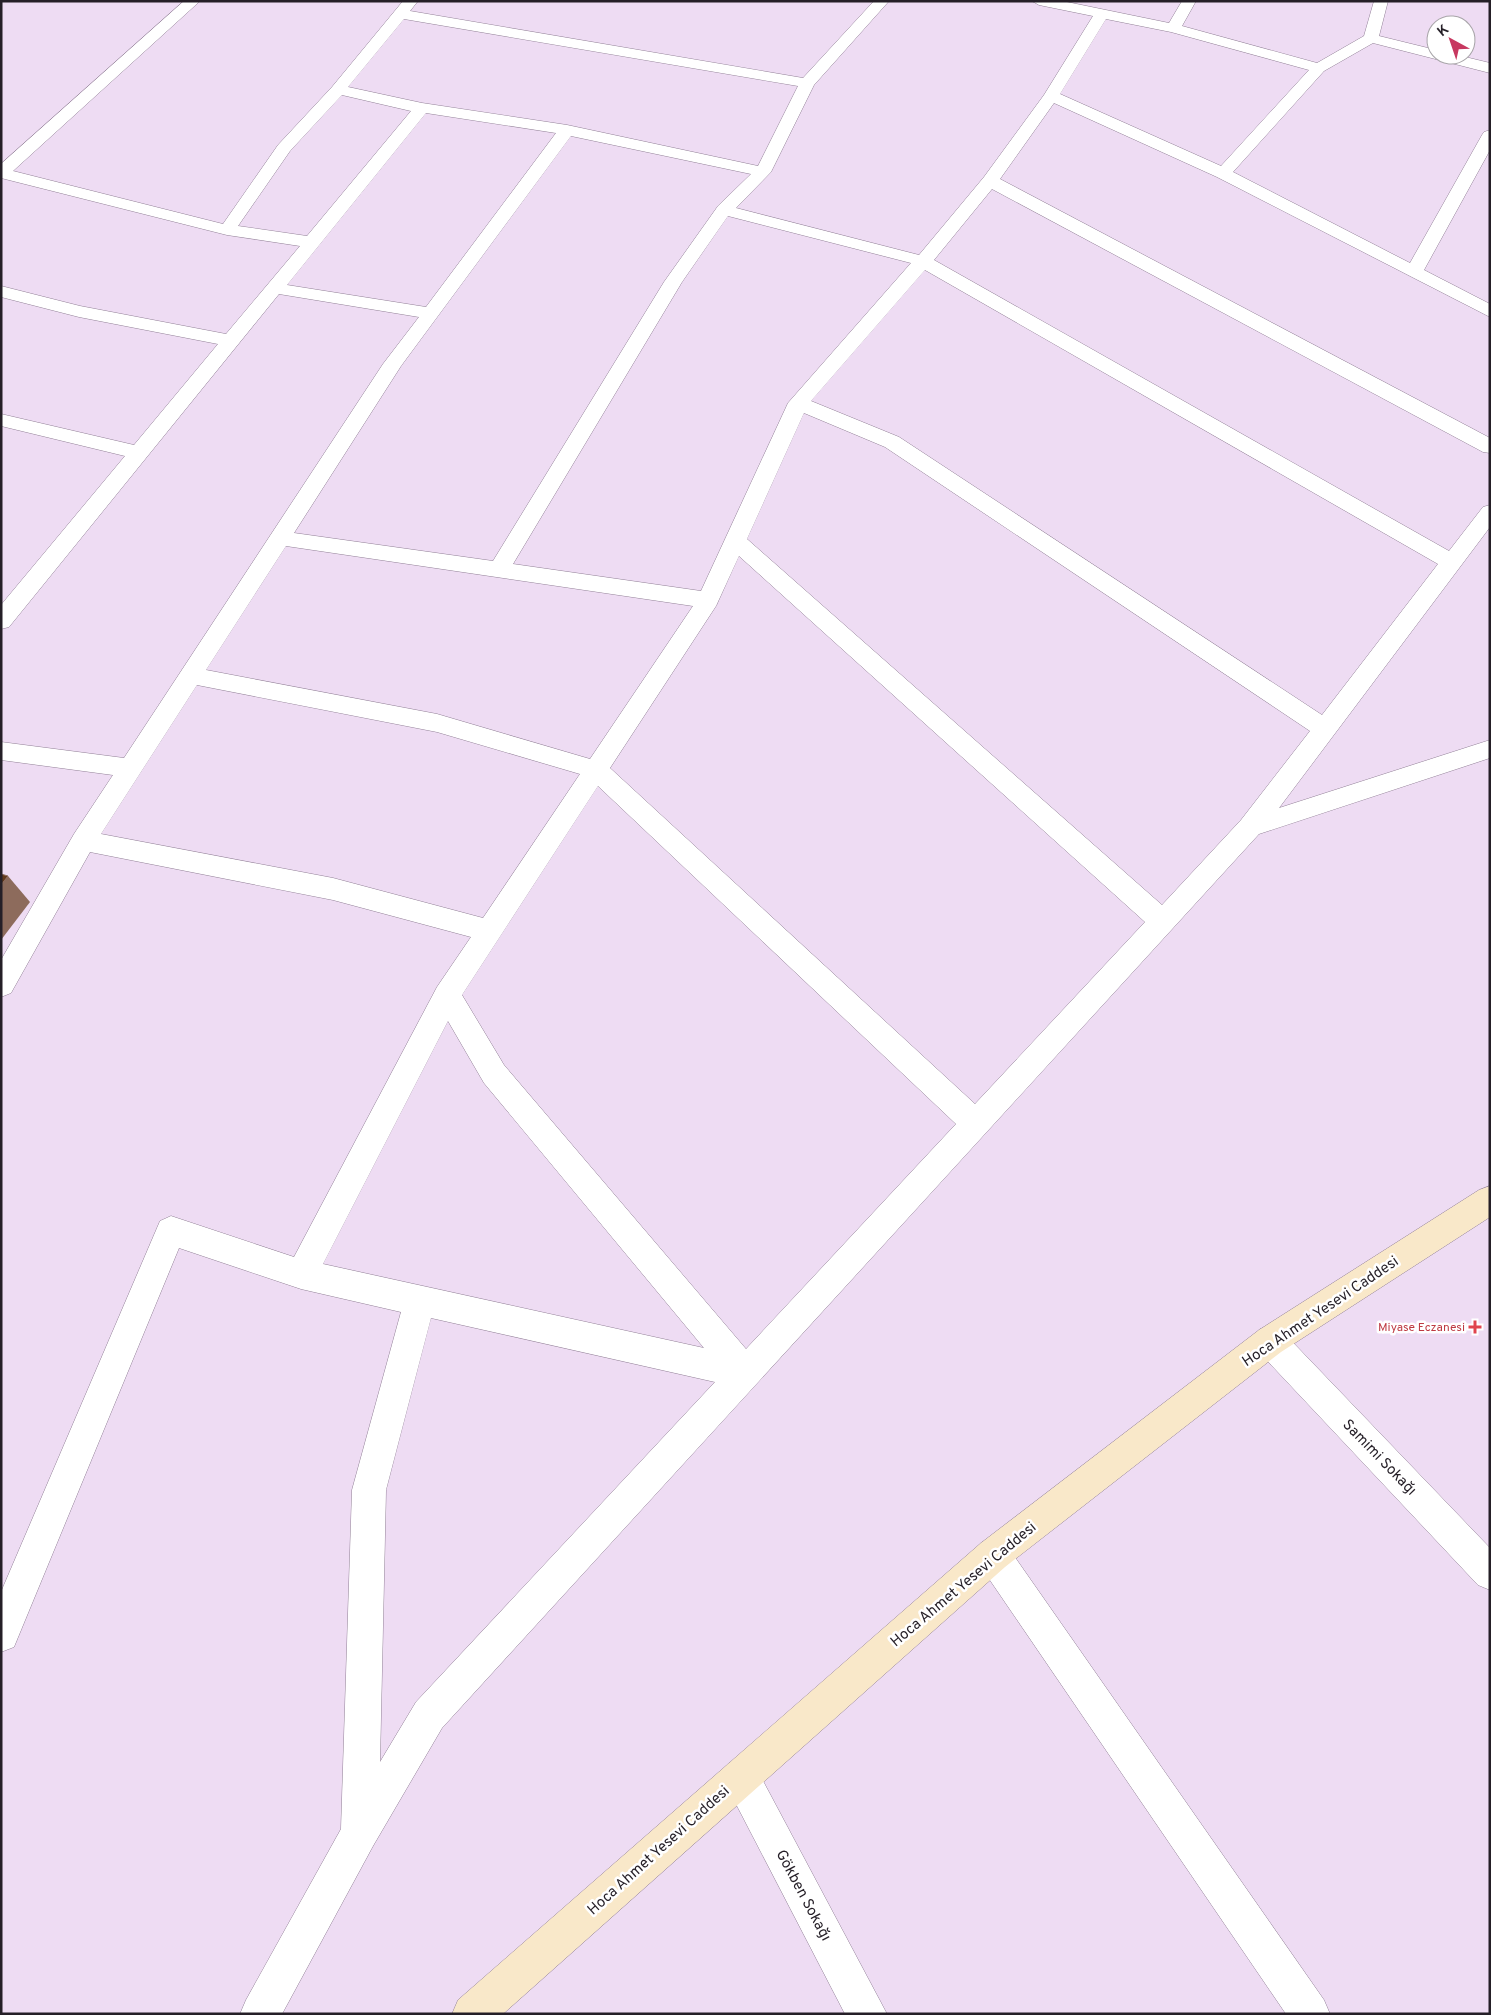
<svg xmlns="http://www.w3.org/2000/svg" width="1491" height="2015" viewBox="0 0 1491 2015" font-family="Overpass,sans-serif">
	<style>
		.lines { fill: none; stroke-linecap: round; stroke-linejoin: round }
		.street-casing { stroke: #928197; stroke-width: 1 }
		.secondary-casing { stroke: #928197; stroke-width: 1 }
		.street { fill: #fff; fill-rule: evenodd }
		.secondary { fill: #f9e8c9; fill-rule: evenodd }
		.shaded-wall { fill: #8d6b5c }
		.building { fill: #633a1c; stroke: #8d6b5c }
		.health-dot { fill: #e0444e; stroke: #fff; stroke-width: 2 }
		.labels { text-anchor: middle; stroke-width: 5; stroke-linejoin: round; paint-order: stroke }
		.health-label { font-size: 12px; fill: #be3a42; stroke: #fff; text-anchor: end }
		.near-street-label { font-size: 15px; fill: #251f27; stroke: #fff }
	</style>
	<rect width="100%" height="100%" fill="#eedcf3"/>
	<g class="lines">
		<defs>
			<path id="street" d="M 184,1 L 200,1 L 13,171 L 223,224 L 278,145 L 332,87 L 403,1 L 418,1 L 410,11 L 803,78 L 874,1 L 889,1 L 814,85 L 771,172 L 736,208 L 919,255 L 984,177 L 1044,95 L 1093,16 L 1039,5 L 1032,1 L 1062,1 L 1169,23 L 1182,1 L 1196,1 L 1182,26 L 1317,63 L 1364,36 L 1374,1 L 1388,1 L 1379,36 L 1436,50 L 1436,55 L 1457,55 L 1490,63 L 1490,73 L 1373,43 L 1324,71 L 1233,172 L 1410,263 L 1482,135 L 1484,132 L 1490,130 L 1490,150 L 1424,270 L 1490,304 L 1490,317 L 1217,177 L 1054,103 L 1000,179 L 1490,438 L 1490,453 L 1483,452 L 992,189 L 934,260 L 1449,551 L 1483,507 L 1490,505 L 1490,527 L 1279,808 L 1490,740 L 1490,758 L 1259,834 L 442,1728 L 373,1846 L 282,2014 L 240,2014 L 246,2000 L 341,1829 L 352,1490 L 401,1312 L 301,1289 L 179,1248 L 14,1647 L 1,1652 L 1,1592 L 160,1221 L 171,1216 L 294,1257 L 437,987 L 471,937 L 333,900 L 90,852 L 11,993 L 1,997 L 1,960 L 74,834 L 113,775 L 1,760 L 1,742 L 124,758 L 383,364 L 419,317 L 279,294 L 9,627 L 1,629 L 1,605 L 125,456 L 1,426 L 1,414 L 134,445 L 218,344 L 79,317 L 1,297 L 1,286 L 80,306 L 226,334 L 300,246 L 227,235 L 1,178 L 1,164 ZM 404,19 L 798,86 L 758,166 L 567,125 L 422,103 L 348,87 ZM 1106,19 L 1171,32 L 1309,70 L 1221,166 L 1060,94 ZM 342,95 L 411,111 L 307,236 L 238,226 L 290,151 ZM 426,113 L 556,133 L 426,307 L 287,285 ZM 571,136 L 751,174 L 718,206 L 664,282 L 493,561 L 294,533 L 401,366 ZM 728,216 L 911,263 L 788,403 L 701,591 L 513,564 L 682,282 ZM 925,270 L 1438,564 L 1322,715 L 899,437 L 811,401 ZM 804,413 L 885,447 L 1310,731 L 1241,820 L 1162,905 L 747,539 ZM 286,546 L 693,606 L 590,759 L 437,714 L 206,670 ZM 739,556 L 1145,922 L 975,1104 L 610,768 L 716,606 ZM 197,685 L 437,732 L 580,774 L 483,918 L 333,878 L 101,834 ZM 598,786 L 956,1124 L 746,1349 L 504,1065 L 462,995 ZM 448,1021 L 484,1083 L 704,1348 L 323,1264 ZM 431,1318 L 715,1382 L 416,1702 L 380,1762 L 386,1490 Z
				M 1270,1325 L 1281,1330 L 1490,1548 L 1490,1590 L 1478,1585 L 1259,1352 L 1254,1341 L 1259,1330 Z
				M 993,1538 L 1005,1543 L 1324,2000 L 1330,2014 L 1286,2014 L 981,1567 L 976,1555 L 981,1543 Z
				M 741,1758 L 754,1764 L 887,2014 L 845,2014 L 722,1777 L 728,1764 Z"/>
			<path id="secondary" d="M 1490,1186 L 1490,1217 L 1281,1352 L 1005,1567 L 503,2014 L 452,2014 L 458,2000 L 981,1543 L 1259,1330 L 1479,1190 Z"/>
		</defs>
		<use href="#street" class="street-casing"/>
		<use href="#secondary" class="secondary-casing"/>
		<use href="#street" class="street"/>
		<use href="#secondary" class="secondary"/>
	</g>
	<path class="shaded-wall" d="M 8,876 L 30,902 L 1,940 L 1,885 Z"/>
	<path class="building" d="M 1,874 L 8,876 L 1,885 Z"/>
	<path class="health-dot" d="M1472.5 1319.5h5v5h5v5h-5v5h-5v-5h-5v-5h5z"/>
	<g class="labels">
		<g class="health-label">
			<text x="1465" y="1331">Miyase Eczanesi</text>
		</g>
		<g class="near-street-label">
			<text transform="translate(1320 1311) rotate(-34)" y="5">Hoca Ahmet Yesevi Caddesi</text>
			<text transform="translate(1380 1457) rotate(46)" y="5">Samimi Sokağı</text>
			<text transform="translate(963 1584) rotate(-40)" y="5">Hoca Ahmet Yesevi Caddesi</text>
			<text transform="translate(658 1850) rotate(-42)" y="5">Hoca Ahmet Yesevi Caddesi</text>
			<text transform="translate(804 1895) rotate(62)" y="5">Gökben Sokağı</text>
		</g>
	</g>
	<rect width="1491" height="2015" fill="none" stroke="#251f27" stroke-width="5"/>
	<g transform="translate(1451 40) rotate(320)"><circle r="24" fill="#ffffff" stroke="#a8a5a9"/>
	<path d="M0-4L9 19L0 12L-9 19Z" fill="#c73860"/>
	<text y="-8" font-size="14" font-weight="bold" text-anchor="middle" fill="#251f27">K</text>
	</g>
</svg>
